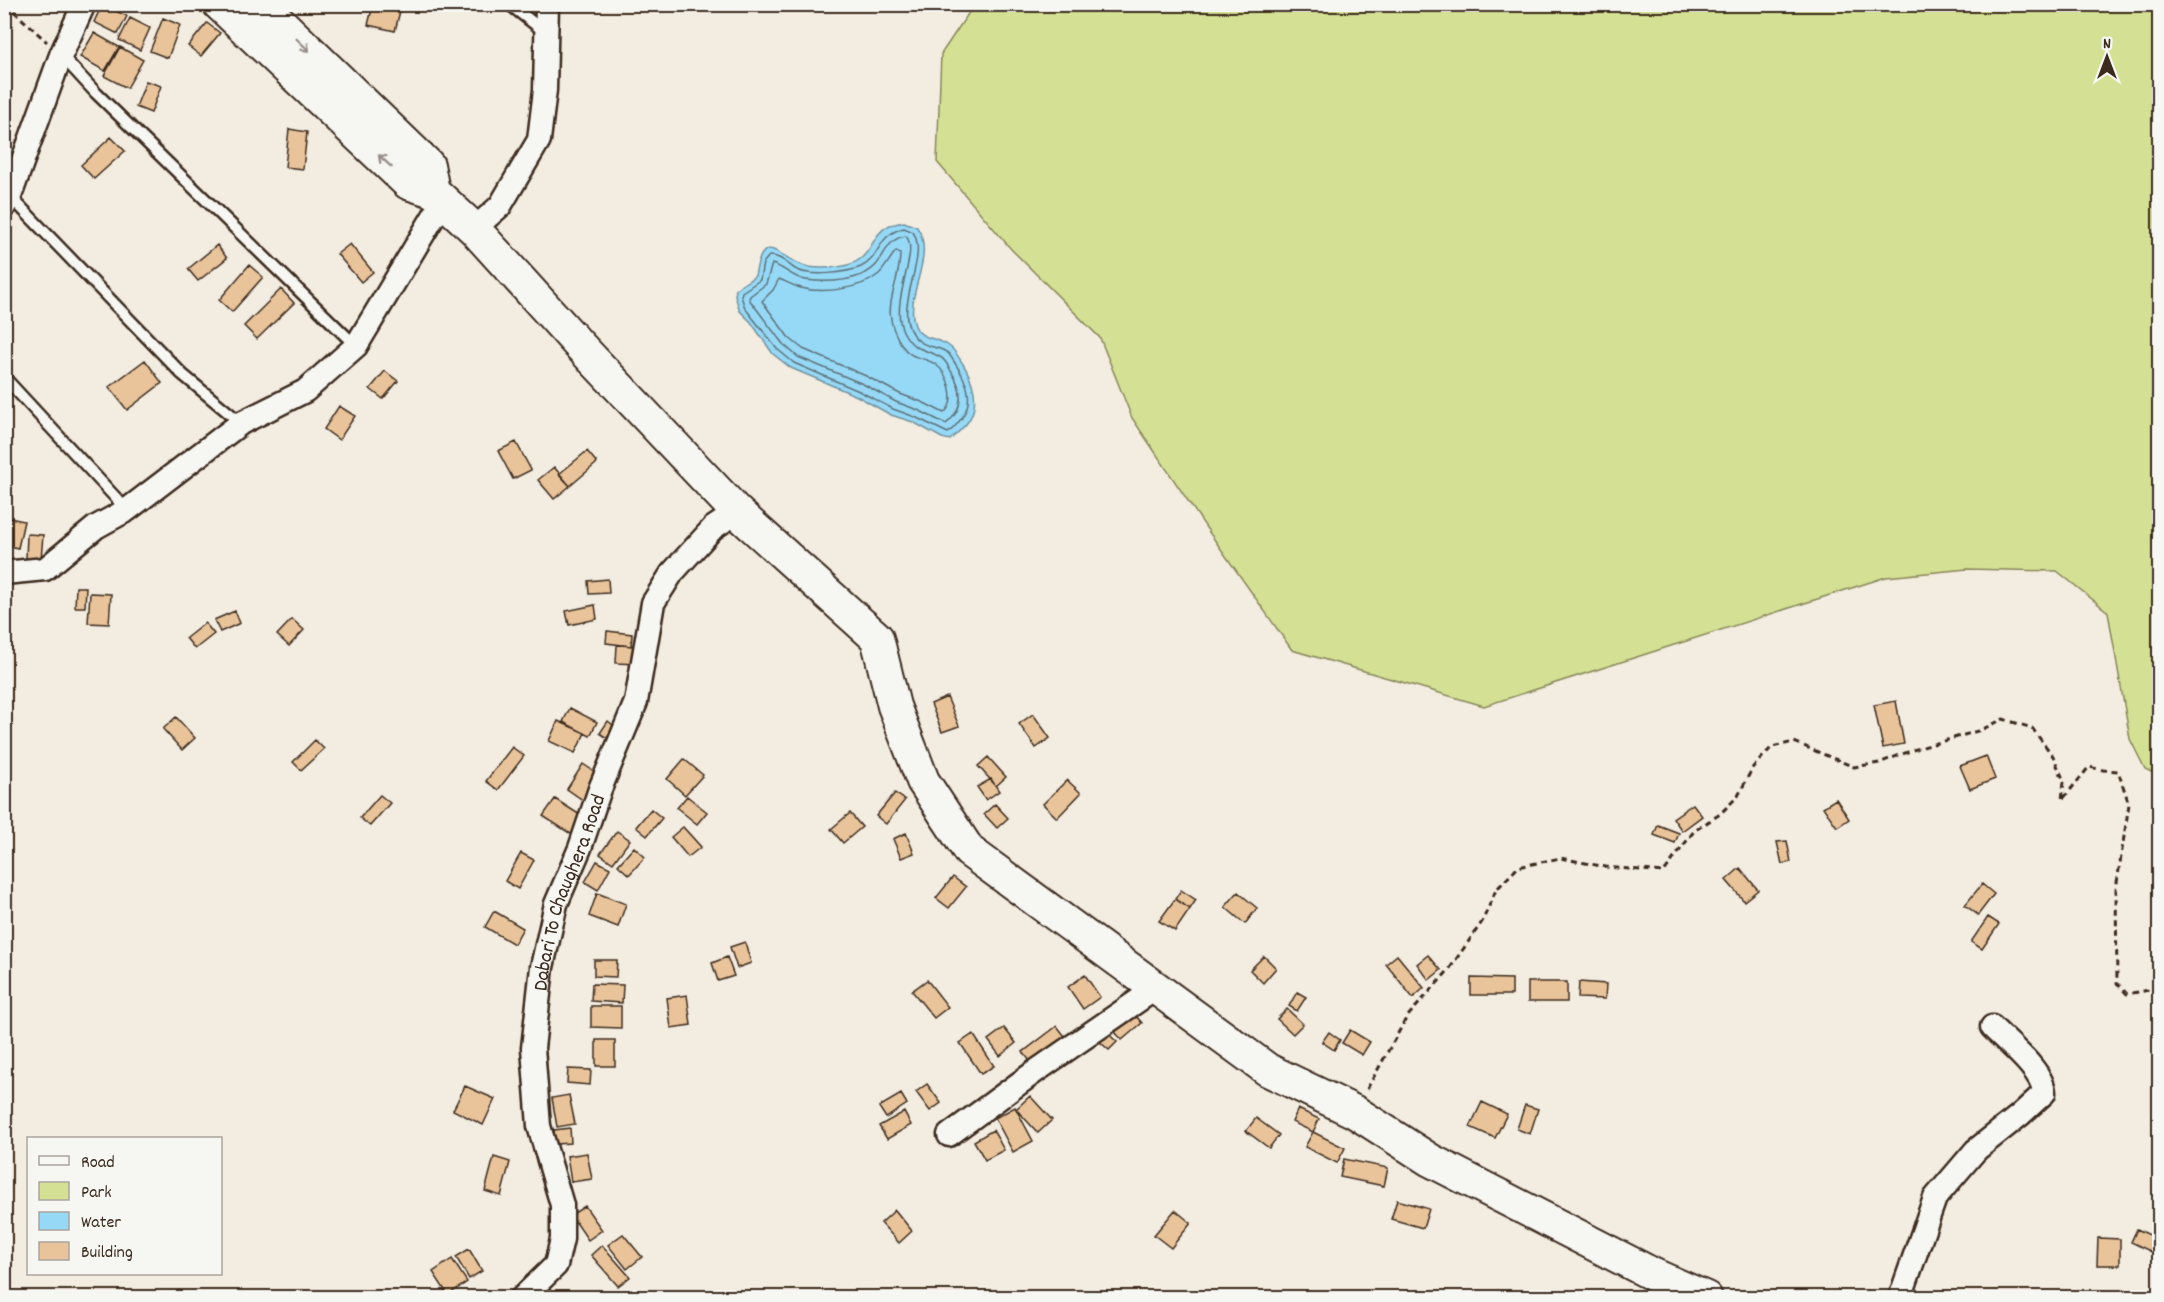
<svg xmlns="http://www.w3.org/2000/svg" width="2164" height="1302" viewBox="0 0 2164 1302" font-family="Dekko,sans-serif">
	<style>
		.green { fill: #d4e194; stroke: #888659; stroke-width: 1.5 }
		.water { fill: #95d9f7; stroke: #7193a0; stroke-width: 1.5 }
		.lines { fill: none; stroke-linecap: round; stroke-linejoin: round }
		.shore { stroke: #5f7075; stroke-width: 1.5 }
		.building { fill: #e9c49a; stroke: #3b2a1e; stroke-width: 1.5 }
		.service-casing { stroke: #3b2a1e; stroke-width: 15 }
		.minor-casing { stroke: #3b2a1e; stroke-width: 27 }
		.secondary-casing { stroke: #3b2a1e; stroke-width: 36 }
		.path { stroke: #3b2a1e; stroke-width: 3; stroke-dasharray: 6 4.5; stroke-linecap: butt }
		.service { stroke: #f6f6f2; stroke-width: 10 }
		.minor { stroke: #f6f6f2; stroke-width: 22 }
		.secondary { stroke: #f6f6f2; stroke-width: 32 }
		.oneway { stroke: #989088 }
		.labels { text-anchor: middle; stroke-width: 4.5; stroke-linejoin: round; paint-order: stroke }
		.street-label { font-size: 21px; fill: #3b2a1e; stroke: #f6f6f2 }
	</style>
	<rect width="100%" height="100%" fill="#f3ece0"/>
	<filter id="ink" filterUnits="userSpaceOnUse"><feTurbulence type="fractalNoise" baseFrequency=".0167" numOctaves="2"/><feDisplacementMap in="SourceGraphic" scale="12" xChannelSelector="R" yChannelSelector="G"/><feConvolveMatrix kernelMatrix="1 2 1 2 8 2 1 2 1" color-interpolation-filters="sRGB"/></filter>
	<g filter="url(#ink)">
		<path class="green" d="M 974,5 L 2159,5 L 2159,776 L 2145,769 L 2130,739 L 2108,612 L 2057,571 L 1967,569 L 1886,577 L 1484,706 L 1292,650 L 1209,532 L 1132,418 L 1100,338 L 1011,249 L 937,162 L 941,54 Z"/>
		<path class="water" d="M 904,222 L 917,227 C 935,255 909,287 913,317 C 916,342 934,335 949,346 C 955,350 959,358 963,364 C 973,380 980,403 969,420 C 964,428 956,434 950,440 L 942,438 L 913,422 L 891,415 L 857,396 L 791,368 L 773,354 L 751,322 L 740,311 L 735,296 L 736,289 L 755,276 C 763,231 775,254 802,265 C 811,269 828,268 838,267 C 876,262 867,236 890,225 C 894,224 900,223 904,222 Z"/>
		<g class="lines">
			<path class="shore" d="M 904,228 L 913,232 C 931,260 886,315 919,341 C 927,348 941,346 949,354 C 970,385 980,405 948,433 L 915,417 L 893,409 L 859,391 L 794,363 L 777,349 L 745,308 L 741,296 L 742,292 L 760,280 L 763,263 L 769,256 C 780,255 788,265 797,270 C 813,277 845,273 861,267 C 881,258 876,235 904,228 Z
				M 906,236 C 920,252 889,303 903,331 C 914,352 922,347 940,357 C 945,359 948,366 951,371 C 964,391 964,409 946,424 L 918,410 L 896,402 L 863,384 L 798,357 L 783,344 L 749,299 L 750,296 L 766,284 L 772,264 C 784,267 793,278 806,280 C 827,283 862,282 877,264 C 886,252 889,238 906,236 Z
				M 896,251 L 900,253 C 900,291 876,307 903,347 C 911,359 924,357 935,364 C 948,373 958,401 944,413 L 922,402 L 900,394 L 866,376 L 803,349 L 789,338 L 762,301 L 773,290 L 779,279 C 787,282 793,286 801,288 C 823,294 861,289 879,274 C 886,267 890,258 896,251 Z"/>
		</g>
		<path class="building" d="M 102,5 L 127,16 L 118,34 L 94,22 Z
			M 373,5 L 400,11 L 395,31 L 368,25 Z
			M 130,18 L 150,28 L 140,50 L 119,40 Z
			M 163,18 L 180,25 L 168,58 L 150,51 Z
			M 207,23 L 220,33 L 201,56 L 188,46 Z
			M 94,33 L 119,47 L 105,71 L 80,57 Z
			M 120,47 L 143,60 L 127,88 L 104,76 Z
			M 146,81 L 161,86 L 151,113 L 136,107 Z
			M 289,129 L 307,132 L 303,169 L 285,167 Z
			M 111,137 L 125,151 L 94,179 L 81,165 Z
			M 350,244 L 373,272 L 361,282 L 337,254 Z
			M 217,245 L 227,258 L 198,281 L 188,269 Z
			M 249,265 L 263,277 L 232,312 L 219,300 Z
			M 281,289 L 294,303 L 257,339 L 244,326 Z
			M 145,360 L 162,383 L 127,410 L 109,387 Z
			M 385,371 L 398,381 L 383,399 L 370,389 Z
			M 339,406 L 355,416 L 339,440 L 324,429 Z
			M 516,442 L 531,470 L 513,479 L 498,451 Z
			M 587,451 L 597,463 L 570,486 L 559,474 Z
			M 554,467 L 570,486 L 554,499 L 538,480 Z
			M 10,518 L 24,521 L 18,548 L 4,545 Z
			M 27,534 L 43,535 L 41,560 L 26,559 Z
			M 608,579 L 609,593 L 589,594 L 588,581 Z
			M 76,587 L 86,587 L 85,607 L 75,607 Z
			M 90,593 L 111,594 L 109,624 L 88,623 Z
			M 595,605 L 597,619 L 569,625 L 566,611 Z
			M 235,611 L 240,623 L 220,632 L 214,620 Z
			M 292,619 L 304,630 L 289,646 L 277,635 Z
			M 205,623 L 214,634 L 195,649 L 186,638 Z
			M 607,631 L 632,634 L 631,646 L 606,643 Z
			M 617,645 L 638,646 L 637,664 L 616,663 Z
			M 947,697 L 959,726 L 942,732 L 931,704 Z
			M 1896,701 L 1904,744 L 1883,748 L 1874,705 Z
			M 570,708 L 597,722 L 590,736 L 563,722 Z
			M 1033,714 L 1050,738 L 1036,748 L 1019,724 Z
			M 176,717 L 195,738 L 182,750 L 163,729 Z
			M 558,721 L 585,733 L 575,753 L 549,741 Z
			M 608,721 L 618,729 L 610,740 L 600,733 Z
			M 315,740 L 324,749 L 301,770 L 293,762 Z
			M 512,747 L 524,756 L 498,790 L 486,781 Z
			M 1986,756 L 1995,779 L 1970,789 L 1960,766 Z
			M 988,757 L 1006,777 L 996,786 L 978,766 Z
			M 684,759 L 703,775 L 685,795 L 667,779 Z
			M 583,764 L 604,778 L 587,803 L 567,789 Z
			M 991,779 L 999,791 L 986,800 L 977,787 Z
			M 1067,780 L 1081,793 L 1057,818 L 1043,804 Z
			M 895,793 L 905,800 L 886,824 L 876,816 Z
			M 380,795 L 390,803 L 370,826 L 360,818 Z
			M 687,796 L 707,812 L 697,824 L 677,808 Z
			M 555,799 L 588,820 L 577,838 L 543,816 Z
			M 1836,799 L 1849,819 L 1837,827 L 1823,807 Z
			M 995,804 L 1008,818 L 997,828 L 984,814 Z
			M 1693,804 L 1702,816 L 1682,831 L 1673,818 Z
			M 651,809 L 662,818 L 647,836 L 636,827 Z
			M 850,813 L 862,827 L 843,843 L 831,829 Z
			M 1658,825 L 1679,833 L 1675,843 L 1654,835 Z
			M 683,827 L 701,847 L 688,857 L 671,837 Z
			M 617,831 L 630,840 L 613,863 L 600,854 Z
			M 906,833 L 914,853 L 901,858 L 893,839 Z
			M 1787,841 L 1791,862 L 1782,864 L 1777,842 Z
			M 634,847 L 645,857 L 629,875 L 618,865 Z
			M 521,853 L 534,860 L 518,889 L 505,881 Z
			M 597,861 L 610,868 L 598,890 L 585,882 Z
			M 1740,868 L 1758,890 L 1744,901 L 1726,880 Z
			M 953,877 L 966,887 L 949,908 L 936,898 Z
			M 1982,884 L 1994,894 L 1978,915 L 1965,905 Z
			M 1181,890 L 1196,900 L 1190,909 L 1175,899 Z
			M 1238,892 L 1257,908 L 1245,924 L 1225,907 Z
			M 597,893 L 626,904 L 618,927 L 589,916 Z
			M 1175,899 L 1190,909 L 1175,931 L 1159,921 Z
			M 494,911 L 523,928 L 514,944 L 485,927 Z
			M 1988,917 L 1999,924 L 1982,949 L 1971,942 Z
			M 745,942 L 751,963 L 737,968 L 730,947 Z
			M 1397,955 L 1424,988 L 1413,998 L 1386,964 Z
			M 1428,955 L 1441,970 L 1429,980 L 1417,964 Z
			M 1264,956 L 1276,968 L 1263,983 L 1250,970 Z
			M 727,957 L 734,976 L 718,981 L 712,963 Z
			M 594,960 L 617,960 L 616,977 L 594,976 Z
			M 1085,975 L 1100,997 L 1083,1009 L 1068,987 Z
			M 1471,978 L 1512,979 L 1512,995 L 1471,995 Z
			M 927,980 L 948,1007 L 934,1018 L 912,991 Z
			M 1528,982 L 1567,982 L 1567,1002 L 1528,1002 Z
			M 1579,982 L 1606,984 L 1605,999 L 1578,998 Z
			M 592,984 L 623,985 L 622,1003 L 591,1001 Z
			M 1297,992 L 1306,997 L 1297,1011 L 1289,1006 Z
			M 687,995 L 691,1025 L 671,1028 L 667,998 Z
			M 591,1006 L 621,1006 L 621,1028 L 591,1027 Z
			M 1128,1007 L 1142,1023 L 1122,1040 L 1108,1024 Z
			M 1287,1009 L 1303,1024 L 1293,1034 L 1277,1019 Z
			M 1099,1025 L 1117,1042 L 1109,1050 L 1091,1034 Z
			M 1057,1026 L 1068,1040 L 1033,1065 L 1023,1052 Z
			M 1004,1028 L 1016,1043 L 1000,1056 L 988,1040 Z
			M 1350,1030 L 1370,1042 L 1362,1055 L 1342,1043 Z
			M 1329,1032 L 1340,1040 L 1334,1050 L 1322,1042 Z
			M 973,1034 L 994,1066 L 981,1074 L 960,1043 Z
			M 596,1040 L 615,1040 L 615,1066 L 596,1066 Z
			M 568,1069 L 591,1070 L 590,1085 L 567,1083 Z
			M 927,1084 L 941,1103 L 930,1111 L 916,1092 Z
			M 465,1086 L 495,1099 L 483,1125 L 453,1110 Z
			M 901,1094 L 907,1104 L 886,1118 L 879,1107 Z
			M 569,1095 L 575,1124 L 557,1127 L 552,1098 Z
			M 1030,1096 L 1052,1120 L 1038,1133 L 1016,1109 Z
			M 1482,1102 L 1507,1114 L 1495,1138 L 1470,1127 Z
			M 1525,1105 L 1538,1109 L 1530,1134 L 1517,1129 Z
			M 1015,1107 L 1033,1141 L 1013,1152 L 995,1118 Z
			M 1298,1109 L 1319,1119 L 1313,1132 L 1292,1122 Z
			M 904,1112 L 911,1125 L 887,1139 L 879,1126 Z
			M 1256,1118 L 1279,1135 L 1269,1148 L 1246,1131 Z
			M 570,1128 L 571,1143 L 555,1144 L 554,1130 Z
			M 993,1130 L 1004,1150 L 985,1160 L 974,1141 Z
			M 1313,1132 L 1345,1148 L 1337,1163 L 1305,1147 Z
			M 587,1153 L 592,1179 L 571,1182 L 567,1156 Z
			M 494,1157 L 510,1162 L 501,1196 L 485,1191 Z
			M 1344,1159 L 1388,1168 L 1384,1186 L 1340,1177 Z
			M 1397,1200 L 1429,1209 L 1423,1228 L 1391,1219 Z
			M 585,1206 L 602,1230 L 588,1240 L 571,1215 Z
			M 895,1210 L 912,1231 L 899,1243 L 881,1223 Z
			M 1175,1210 L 1191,1223 L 1171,1248 L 1154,1235 Z
			M 2137,1229 L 2160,1240 L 2160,1247 L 2156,1254 L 2131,1242 Z
			M 623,1234 L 642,1257 L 627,1269 L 608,1245 Z
			M 2098,1238 L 2120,1239 L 2120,1265 L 2097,1265 Z
			M 602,1245 L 630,1277 L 618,1286 L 591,1255 Z
			M 469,1249 L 482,1271 L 469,1279 L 456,1257 Z
			M 452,1259 L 467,1282 L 448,1295 L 433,1272 Z"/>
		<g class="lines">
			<defs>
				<path id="service" d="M 509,4 L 545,32
					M 61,55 L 96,93 L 356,346
					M 10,196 L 182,374 L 241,423
					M 4,377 L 127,510"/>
				<g id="minor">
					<path d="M 4,207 L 10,196 L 61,55 L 84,4"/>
					<path d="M 474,229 L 500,206 L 539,140 L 545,90 L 547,4"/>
					<path d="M 4,573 L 45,569 L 96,527 L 127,510 L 241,423 L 305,391 L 356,346 L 443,201"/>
					<path d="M 949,1135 L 1036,1071 L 1155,989"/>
					<path id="s1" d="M 522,1298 L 556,1265 L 562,1239 L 562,1205 L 539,1126 L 533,1048 L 542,967 L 556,904 L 580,848 L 600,789 L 636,702 L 653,603 L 672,573 L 713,528 L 737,512"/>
					<path d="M 1900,1298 L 1935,1198 L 1976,1150 L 2020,1115 L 2044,1093 C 2044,1071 2007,1043 1992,1027"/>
				</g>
				<path id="secondary" d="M 219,4 L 408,183 L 433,191 L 474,229 L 581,347 L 737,512 L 877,638 L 894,706 L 923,781 L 969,851 L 1268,1070 L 1355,1112 L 1430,1160 L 1654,1275 L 1706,1298
					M 261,4 L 428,165 L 433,191"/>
			</defs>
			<use href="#service" class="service-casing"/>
			<use href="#minor" class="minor-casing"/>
			<use href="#secondary" class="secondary-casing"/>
			<path class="path" d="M 6,4 L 47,42
				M 1367,1089 L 1407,1017 L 1448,971 L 1482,922 L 1496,890 L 1518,867 L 1560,858 L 1606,867 L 1664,872 L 1694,831 L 1720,814 L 1738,796 L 1753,767 L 1772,747 L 1794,742 L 1854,767 L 1879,763 L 1913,750 L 1981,730 L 2003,719 L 2032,728 L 2053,756 L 2064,781 L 2062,800 L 2089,767 L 2103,770 L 2118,771 L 2129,804 L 2116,889 L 2117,983 L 2127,994 L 2160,988"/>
			<use href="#service" class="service"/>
			<use href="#minor" class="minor"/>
			<use href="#secondary" class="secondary"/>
		</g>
		<defs><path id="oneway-shaft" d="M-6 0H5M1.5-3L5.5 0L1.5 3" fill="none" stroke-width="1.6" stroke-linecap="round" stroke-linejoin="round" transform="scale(1.5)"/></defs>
		<g class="oneway">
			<use href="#oneway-shaft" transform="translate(303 45) rotate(44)"/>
			<use href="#oneway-shaft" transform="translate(385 161) rotate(-137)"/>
		</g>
	</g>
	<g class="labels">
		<g class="street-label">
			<text dy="7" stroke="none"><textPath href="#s1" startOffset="429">Dabari To Chaughera Road</textPath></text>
		</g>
	</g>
	<rect width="2164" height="1302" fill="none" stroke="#f6f6f2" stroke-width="24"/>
	<rect x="12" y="12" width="2140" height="1278" fill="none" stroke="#3b2a1e" stroke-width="2" filter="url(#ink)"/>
	<rect x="27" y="1137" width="195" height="138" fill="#f6f6f2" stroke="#aba49d" stroke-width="1.5"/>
	<rect x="39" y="1156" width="30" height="9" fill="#f6f6f2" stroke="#aba49d" stroke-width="1.5"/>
	<text x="81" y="1167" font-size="18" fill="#3b2a1e">Road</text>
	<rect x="39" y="1182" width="30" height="18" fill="#d4e194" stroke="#aba49d" stroke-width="1.5"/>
	<text x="81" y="1197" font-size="18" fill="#3b2a1e">Park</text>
	<rect x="39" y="1212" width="30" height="18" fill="#95d9f7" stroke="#aba49d" stroke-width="1.5"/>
	<text x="81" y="1227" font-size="18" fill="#3b2a1e">Water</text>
	<rect x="39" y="1242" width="30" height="18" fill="#e9c49a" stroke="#aba49d" stroke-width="1.5"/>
	<text x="81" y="1257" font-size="18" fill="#3b2a1e">Building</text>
	<g transform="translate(2107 57)" stroke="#f6f6f2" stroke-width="4.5" paint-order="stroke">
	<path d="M0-4.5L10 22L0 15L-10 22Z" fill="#3b2a1e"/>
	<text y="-9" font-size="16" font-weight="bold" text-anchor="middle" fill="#3b2a1e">N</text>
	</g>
</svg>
